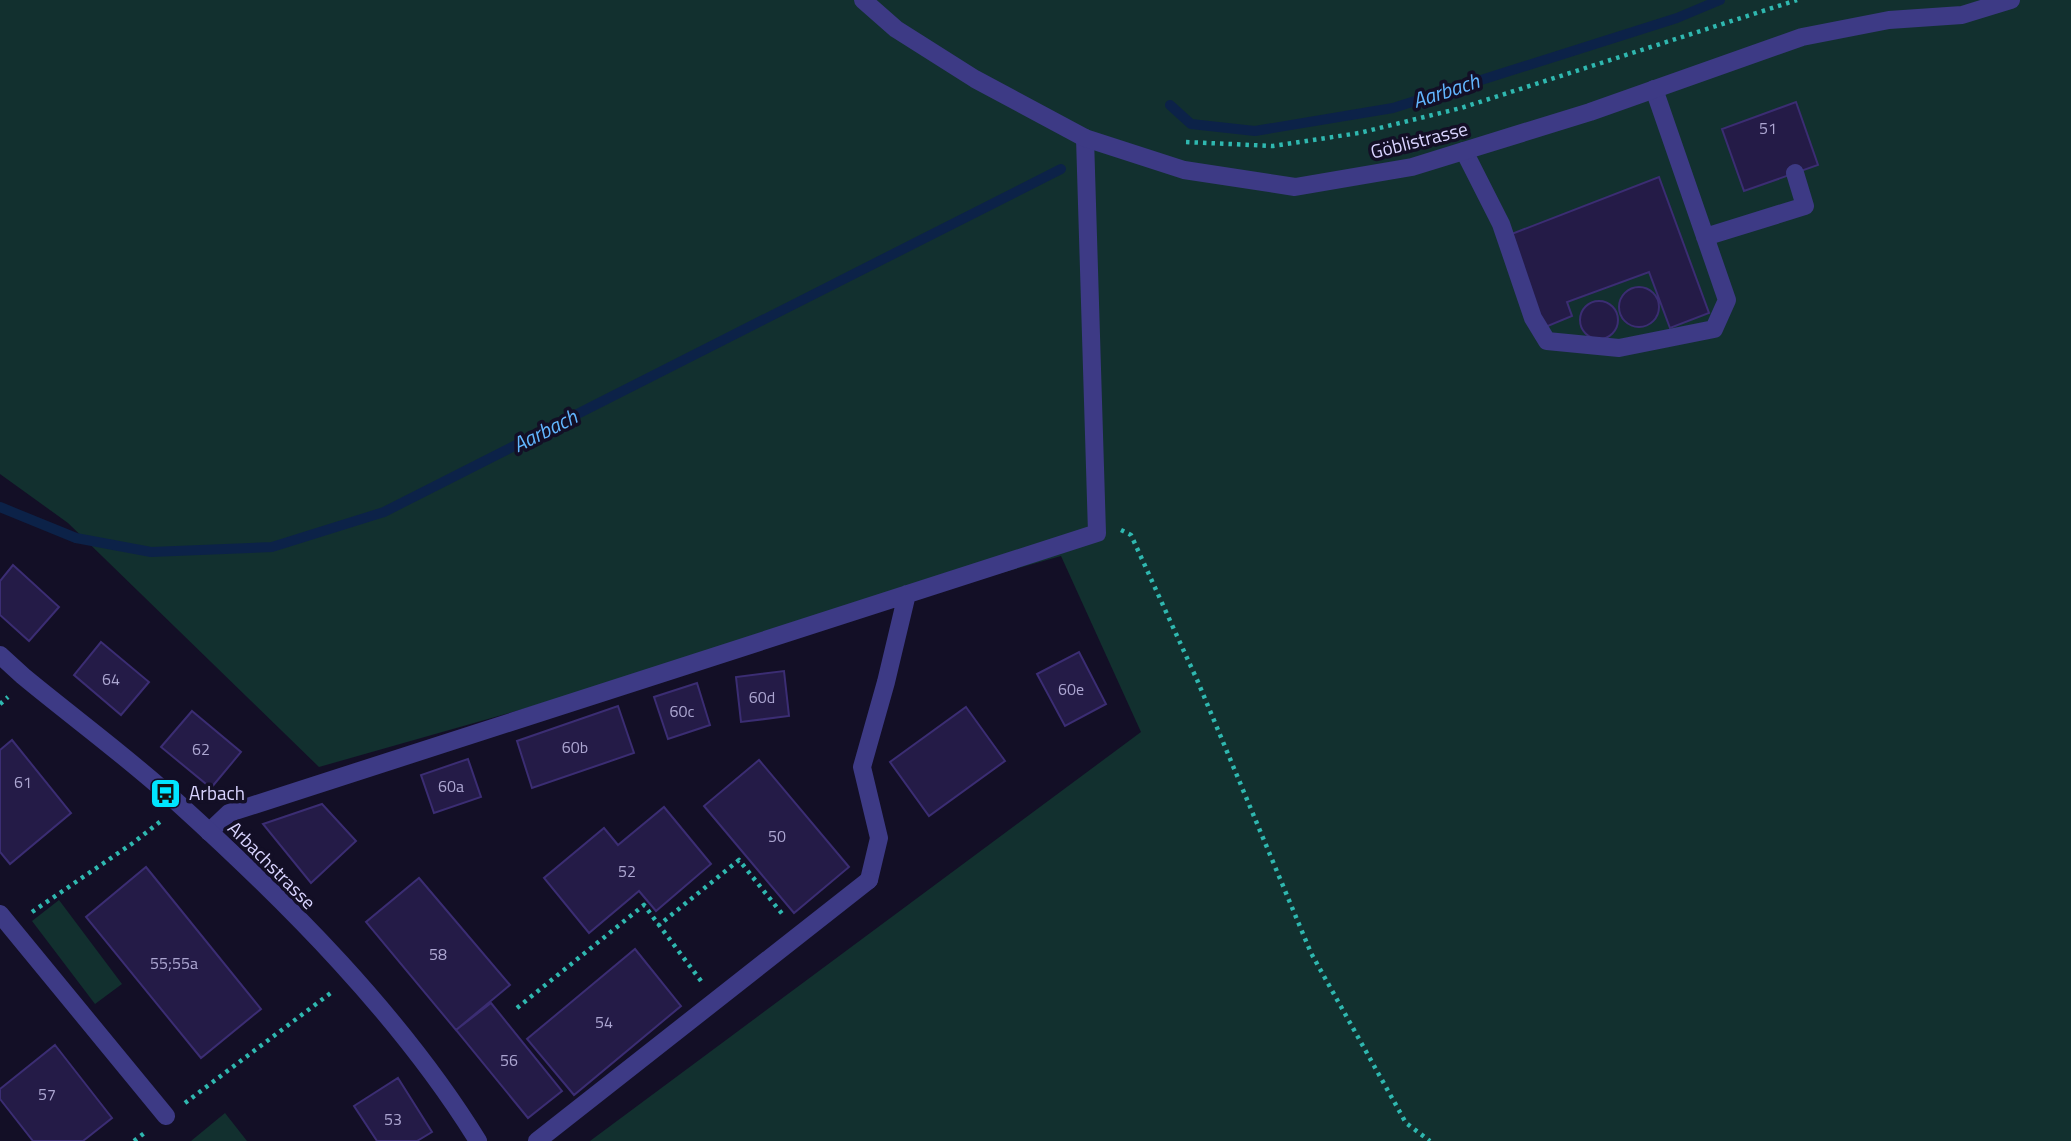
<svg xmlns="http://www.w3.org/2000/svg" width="2071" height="1141" viewBox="0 0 2071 1141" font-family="'Titillium Web',sans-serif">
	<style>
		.green { fill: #12302f }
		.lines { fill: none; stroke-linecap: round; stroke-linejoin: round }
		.stream { stroke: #0c2248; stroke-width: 10 }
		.building { fill: #241b47; stroke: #3b2d73; stroke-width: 2 }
		.path { stroke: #2fb8b0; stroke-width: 4.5; stroke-dasharray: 3.5 5; stroke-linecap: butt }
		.service { stroke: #3d3a85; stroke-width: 18 }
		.minor { stroke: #3d3a85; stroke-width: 18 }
		.labels { text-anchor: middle; stroke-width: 7; stroke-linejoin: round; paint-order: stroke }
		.number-label { font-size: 16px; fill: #aca6d1 }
		.street-label { font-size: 19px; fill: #d9d4ff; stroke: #130f26 }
		.poi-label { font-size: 19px; fill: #d9d4ff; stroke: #130f26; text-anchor: start }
		.water-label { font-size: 21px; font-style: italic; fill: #62b6ff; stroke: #130f26 }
	</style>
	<rect width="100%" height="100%" fill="#130f26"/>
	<path class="green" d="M 0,0 L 2071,0 L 2071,1141 L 590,1141 L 1141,732 L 1061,556 L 319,767 L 68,523 L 0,474 Z
		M 59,900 L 122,984 L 95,1004 L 32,921 Z
		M 225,1113 L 247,1141 L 191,1141 Z"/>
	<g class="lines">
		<path class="stream" d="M 1170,105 L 1191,124 L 1255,131 L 1393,108 L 1677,18 L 1720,0
			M 0,507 L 76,538 L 151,552 L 272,547 L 384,512 L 1061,169"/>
	</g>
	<path class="building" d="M 1796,102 L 1818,165 L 1744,191 L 1722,129 Z
		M 1659,177 L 1709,313 L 1670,328 L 1649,272 L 1567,302 L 1572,316 L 1543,328 L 1509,235 Z
		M1619 307a20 20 0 1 1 40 0a20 20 0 1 1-40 0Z
		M1580 320a19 19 0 1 1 38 0a19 19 0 1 1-38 0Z
		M 13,565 L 59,607 L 29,641 L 0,615 L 0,581 Z
		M 101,642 L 149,682 L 121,715 L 74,675 Z
		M 1079,652 L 1106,704 L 1065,726 L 1037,674 Z
		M 784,671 L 789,716 L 741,722 L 736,677 Z
		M 697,683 L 710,725 L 668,739 L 654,697 Z
		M 618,706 L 634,753 L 532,788 L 517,741 Z
		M 966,707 L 1005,761 L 929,816 L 890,762 Z
		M 192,711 L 241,752 L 211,788 L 161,747 Z
		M 12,740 L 71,813 L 10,864 L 0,852 L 0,750 Z
		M 468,759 L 481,797 L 434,813 L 421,775 Z
		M 759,760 L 849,867 L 794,913 L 704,806 Z
		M 322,804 L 356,841 L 311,883 L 263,824 Z
		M 664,807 L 711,864 L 656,911 L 639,891 L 589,933 L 544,878 L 604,828 L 618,845 Z
		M 146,867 L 261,1009 L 201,1058 L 86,917 Z
		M 419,878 L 510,985 L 456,1030 L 366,922 Z
		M 635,949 L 681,1006 L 574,1095 L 527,1039 Z
		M 491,1003 L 562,1091 L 528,1118 L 456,1030 Z
		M 55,1045 L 112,1118 L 83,1141 L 33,1141 L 0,1099 L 0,1089 Z
		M 398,1078 L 432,1132 L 417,1141 L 377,1141 L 354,1106 Z"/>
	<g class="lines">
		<path class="path" d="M 1186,142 L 1273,146 L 1359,133 L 1461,108 L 1797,0
			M 1121,530 L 1131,535 L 1198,682 L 1311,953 L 1406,1123 L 1430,1141
			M 0,704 L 8,697
			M 32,912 L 133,843 L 161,821
			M 701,981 L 659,925 L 739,860 L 783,915
			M 517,1008 L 644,905 L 659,925
			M 185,1103 L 332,992
			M 134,1141 L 147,1131"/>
		<path class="service" d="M 1464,151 L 1501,224 L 1533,318 L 1547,341 L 1619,348 L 1714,329 L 1727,300 L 1654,89
			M 1705,237 L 1805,206 L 1795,173
			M 209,832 L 229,813 L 1097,533 L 1085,138
			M 869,880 L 879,838 L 862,767 L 886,682 L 907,594
			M 0,914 L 166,1116"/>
		<path class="minor" d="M 863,0 L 896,29 L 975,79 L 1085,138 L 1184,170 L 1295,187 L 1412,167 L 1590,112 L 1802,37 L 1889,20 L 1962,15 L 2011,0
			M 0,655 L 23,676 C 75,719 130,759 179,804 C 287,902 401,1016 478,1141
			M 537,1141 L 869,880"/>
	</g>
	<defs>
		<symbol id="bus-square" viewBox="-11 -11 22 22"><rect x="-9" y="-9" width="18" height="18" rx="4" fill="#00e5ff" stroke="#130f26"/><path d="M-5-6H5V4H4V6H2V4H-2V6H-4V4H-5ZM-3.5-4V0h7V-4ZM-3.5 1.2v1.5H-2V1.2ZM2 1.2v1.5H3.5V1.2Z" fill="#111"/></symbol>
	</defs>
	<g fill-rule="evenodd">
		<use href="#bus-square" x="148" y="776" width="35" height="35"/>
	</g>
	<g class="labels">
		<g class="number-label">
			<text x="1768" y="134">51</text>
			<text x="111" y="685">64</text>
			<text x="1071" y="695">60e</text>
			<text x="762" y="703">60d</text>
			<text x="682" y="717">60c</text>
			<text x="575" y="753">60b</text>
			<text x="201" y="755">62</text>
			<text x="23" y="788">61</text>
			<text x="451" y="792">60a</text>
			<text x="777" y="842">50</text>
			<text x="627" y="877">52</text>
			<text x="438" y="960">58</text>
			<text x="174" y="969">55;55a</text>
			<text x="604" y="1028">54</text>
			<text x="509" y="1066">56</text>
			<text x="47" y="1100">57</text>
			<text x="393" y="1125">53</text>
		</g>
		<g class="street-label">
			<text transform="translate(1419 140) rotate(-14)" y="7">Göblistrasse</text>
			<text transform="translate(272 865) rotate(45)" y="7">Arbachstrasse</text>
		</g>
		<g class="poi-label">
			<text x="189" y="800">Arbach</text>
		</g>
		<g class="water-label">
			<text transform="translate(1446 91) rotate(-18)" y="7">Aarbach</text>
			<text transform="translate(545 431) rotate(-27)" y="7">Aarbach</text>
		</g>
	</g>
</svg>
